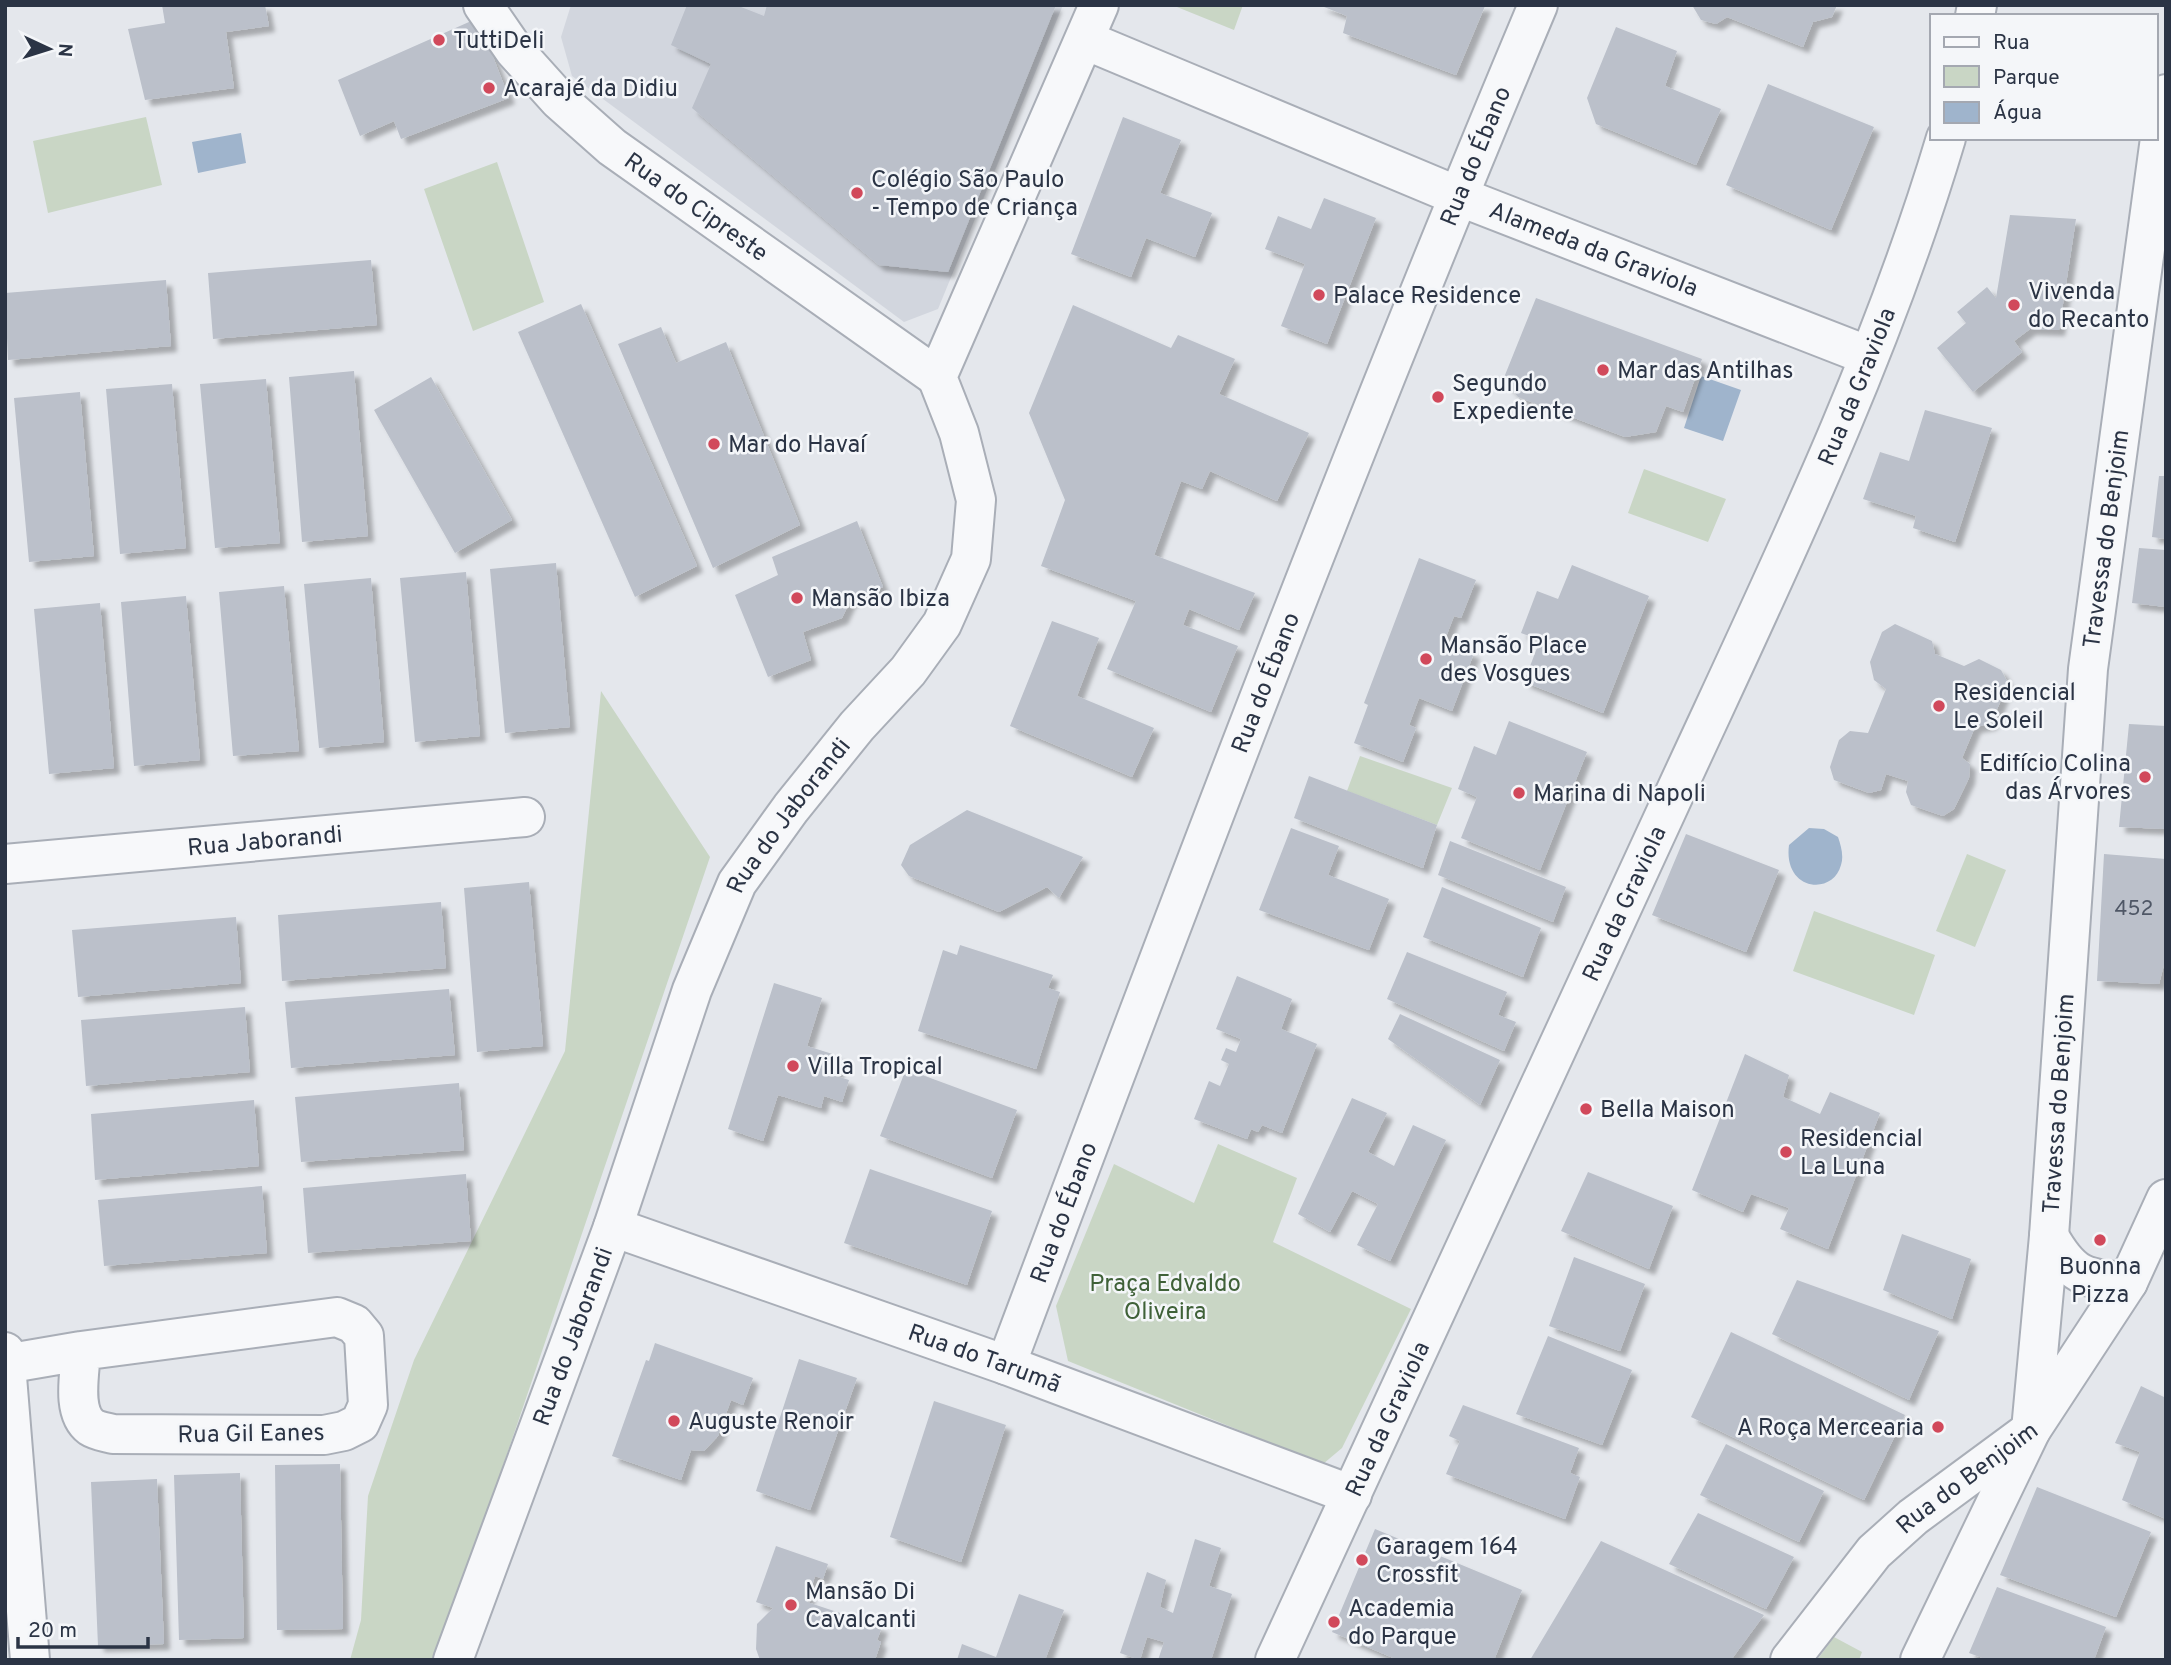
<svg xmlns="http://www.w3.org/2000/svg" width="2171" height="1665" viewBox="0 0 2171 1665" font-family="Overpass,sans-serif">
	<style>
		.built { fill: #d2d6de }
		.green { fill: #c9d6c5 }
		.water { fill: #9fb4cc }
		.building { fill: #bbc0ca; filter: url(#shadow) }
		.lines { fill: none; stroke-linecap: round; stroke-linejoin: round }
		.street-casing { stroke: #a9aeb7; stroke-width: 42 }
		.street { stroke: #f7f8fa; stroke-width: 38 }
		.poi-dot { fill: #d1495b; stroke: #f4f6f9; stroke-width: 2.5 }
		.labels { text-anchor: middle; stroke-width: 5; stroke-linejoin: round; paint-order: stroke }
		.number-label { font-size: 21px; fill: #4f5766 }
		.poi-label { font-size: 24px; fill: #2b3445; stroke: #f4f6f9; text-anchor: start }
		.street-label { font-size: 24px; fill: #2b3445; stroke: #f4f6f9 }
		.park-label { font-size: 24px; fill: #3f6138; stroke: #f4f6f9 }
	</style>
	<defs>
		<filter id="shadow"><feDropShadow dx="6" dy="6" stdDeviation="2" flood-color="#0004"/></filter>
	</defs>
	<rect width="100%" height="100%" fill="#e4e7ec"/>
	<path class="built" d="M 571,5 L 1063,5 L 938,309 L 904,322 L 572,76 L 561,37 Z"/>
	<path class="green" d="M 1172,5 L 1243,5 L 1234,30 Z
		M 146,117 L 162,185 L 48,213 L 33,141 Z
		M 497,162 L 544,302 L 473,331 L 424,189 Z
		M 1644,469 L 1726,499 L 1708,542 L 1628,513 Z
		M 601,691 L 710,857 L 437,1660 L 350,1660 L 361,1620 L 368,1496 L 414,1360 L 565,1051 Z
		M 1360,756 L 1452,788 L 1437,825 L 1347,791 Z
		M 1967,854 L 2006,870 L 1975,947 L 1936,931 Z
		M 1814,911 L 1935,955 L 1914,1015 L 1793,971 Z
		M 1218,1144 L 1297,1178 L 1273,1242 L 1411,1309 L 1342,1448 L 1323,1464 L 1068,1361 L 1056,1306 L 1114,1164 L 1194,1203 Z
		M 1834,1637 L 1862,1652 L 1859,1660 L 1817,1660 Z"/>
	<path class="water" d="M 241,133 L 246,163 L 198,173 L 192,142 Z
		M 1701,376 L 1741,390 L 1723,441 L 1684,428 Z
		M 1809,828 L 1824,829 L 1838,837 C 1841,846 1844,856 1841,865 C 1833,896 1783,891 1789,845 Z"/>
	<path class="building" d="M 162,5 L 265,5 L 269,26 L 226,32 L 234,88 L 145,100 L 128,29 L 165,23 Z
		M 687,5 L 736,5 L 764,16 L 767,5 L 1056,5 L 948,272 L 879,265 L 692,108 L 711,64 L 671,45 Z
		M 1319,5 L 1484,5 L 1485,6 L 1456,75 L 1343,33 L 1347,16 Z
		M 1692,5 L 1837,5 L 1832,17 L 1813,22 L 1803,47 L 1727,17 L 1716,24 L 1701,20 Z
		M 478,18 L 509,98 L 401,139 L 394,121 L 360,136 L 338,80 Z
		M 1616,27 L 1677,51 L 1665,86 L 1721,109 L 1696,165 L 1596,124 L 1587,98 Z
		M 1768,84 L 1874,127 L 1831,230 L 1726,185 Z
		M 1123,117 L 1181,140 L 1160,193 L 1212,213 L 1195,257 L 1146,238 L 1131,277 L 1071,254 Z
		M 1324,198 L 1376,218 L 1327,344 L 1281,326 L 1305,264 L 1265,249 L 1278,216 L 1311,229 Z
		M 2010,215 L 2076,219 L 2059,330 L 2030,329 L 2014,341 L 2022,352 L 1973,392 L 1937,348 L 1966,323 L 1957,312 L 1987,287 L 1996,298 Z
		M 371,260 L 377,325 L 213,339 L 208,273 Z
		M 166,280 L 171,346 L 8,360 L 5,293 Z
		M 1536,298 L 1702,359 L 1683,412 L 1666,406 L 1656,432 L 1625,437 L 1518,397 L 1503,380 Z
		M 581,304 L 697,566 L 635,597 L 518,332 Z
		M 1073,305 L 1171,348 L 1178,335 L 1235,359 L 1219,394 L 1309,433 L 1277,501 L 1210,471 L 1202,489 L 1181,481 L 1154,555 L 1255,593 L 1239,630 L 1189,609 L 1183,625 L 1238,646 L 1211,712 L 1107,669 L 1136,601 L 1041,566 L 1065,500 L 1029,413 Z
		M 661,327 L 676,363 L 726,342 L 800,525 L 713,568 L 618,344 Z
		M 354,371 L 368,536 L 302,542 L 289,377 Z
		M 431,377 L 512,520 L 455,553 L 374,410 Z
		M 266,379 L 280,543 L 215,548 L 200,384 Z
		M 172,384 L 186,548 L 120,554 L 106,389 Z
		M 80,392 L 94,556 L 29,562 L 14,398 Z
		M 1925,410 L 1992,428 L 1955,542 L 1913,528 L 1916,516 L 1863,499 L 1880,452 L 1909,461 Z
		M 2159,476 L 2166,476 L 2166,539 L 2152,537 Z
		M 857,521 L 883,587 L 850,601 L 842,618 L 803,632 L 811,660 L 768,677 L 735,595 L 778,575 L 772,557 Z
		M 2139,548 L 2166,550 L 2166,607 L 2132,603 Z
		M 1419,558 L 1476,580 L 1461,618 L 1454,616 L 1444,642 L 1474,653 L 1452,711 L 1419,698 L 1409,725 L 1416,728 L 1403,762 L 1354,743 L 1368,705 L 1364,703 Z
		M 556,563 L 570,727 L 505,733 L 490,569 Z
		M 1572,565 L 1649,596 L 1603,713 L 1524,682 L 1540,640 L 1521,633 L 1537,591 L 1558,599 Z
		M 466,572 L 480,736 L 415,742 L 400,578 Z
		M 371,578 L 384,742 L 319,748 L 304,584 Z
		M 284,586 L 299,751 L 233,756 L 219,592 Z
		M 186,596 L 200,760 L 134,766 L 121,602 Z
		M 100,603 L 114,768 L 49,774 L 34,609 Z
		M 1052,621 L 1099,638 L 1077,696 L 1154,728 L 1132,777 L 1010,726 Z
		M 1895,624 L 1932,641 L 1935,654 L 1964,666 L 1979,659 L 2001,670 L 2008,683 L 1991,724 L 1975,727 L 1962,758 L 1970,764 L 1969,778 L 1954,809 L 1943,816 L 1911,805 L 1906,792 L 1908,781 L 1886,774 L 1881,790 L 1869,793 L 1834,780 L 1830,767 L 1839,740 L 1850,731 L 1868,733 L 1886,689 L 1874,680 L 1870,662 L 1882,632 Z
		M 1509,721 L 1587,752 L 1540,870 L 1461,838 L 1477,797 L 1458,789 L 1474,746 L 1496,755 Z
		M 2129,724 L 2166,726 L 2166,829 L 2119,827 Z
		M 1309,776 L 1437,825 L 1423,868 L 1294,818 Z
		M 967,810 L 1083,857 L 1059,898 L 1047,887 L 999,912 L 909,876 L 901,865 L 910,845 Z
		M 1291,828 L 1339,846 L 1328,875 L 1389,899 L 1369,950 L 1259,910 Z
		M 1686,834 L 1779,870 L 1746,952 L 1652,915 Z
		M 1450,841 L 1566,887 L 1553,922 L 1438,875 Z
		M 2104,854 L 2166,859 L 2166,957 L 2159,984 L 2097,981 Z
		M 529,882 L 543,1046 L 477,1052 L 464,888 Z
		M 1442,887 L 1541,928 L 1523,977 L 1423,937 Z
		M 441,902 L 446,968 L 282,981 L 278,915 Z
		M 236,917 L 241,983 L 78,997 L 72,930 Z
		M 960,945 L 1053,975 L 1048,988 L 1060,992 L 1036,1069 L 918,1031 L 943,950 L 957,955 Z
		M 1407,952 L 1507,992 L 1498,1015 L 1516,1022 L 1504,1051 L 1387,999 Z
		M 1237,976 L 1292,999 L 1281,1029 L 1317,1044 L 1282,1133 L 1262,1125 L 1258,1132 L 1251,1129 L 1247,1139 L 1194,1119 L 1209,1081 L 1220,1086 L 1229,1064 L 1221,1060 L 1226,1048 L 1236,1052 L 1241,1039 L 1216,1029 Z
		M 774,983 L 822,998 L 807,1046 L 842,1057 L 836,1076 L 849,1080 L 842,1102 L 824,1096 L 821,1108 L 778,1095 L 763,1141 L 728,1129 Z
		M 449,989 L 455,1055 L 291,1068 L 285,1002 Z
		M 245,1007 L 250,1072 L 86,1086 L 81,1020 Z
		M 1400,1014 L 1500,1060 L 1480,1105 L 1388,1039 Z
		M 1745,1054 L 1789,1075 L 1783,1097 L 1820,1114 L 1830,1092 L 1880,1113 L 1828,1249 L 1780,1229 L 1789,1208 L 1751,1194 L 1743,1212 L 1692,1190 Z
		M 906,1069 L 1017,1110 L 992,1178 L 880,1136 Z
		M 459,1083 L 464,1150 L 301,1162 L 295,1097 Z
		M 1352,1098 L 1387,1113 L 1368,1152 L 1394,1166 L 1413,1125 L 1446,1140 L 1390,1261 L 1357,1245 L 1378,1204 L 1352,1191 L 1330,1232 L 1298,1214 Z
		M 254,1100 L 259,1166 L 95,1180 L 91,1114 Z
		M 870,1169 L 992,1211 L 967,1285 L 844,1243 Z
		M 1588,1172 L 1673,1206 L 1649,1269 L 1561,1231 Z
		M 466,1174 L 471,1241 L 308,1253 L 303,1188 Z
		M 262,1186 L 267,1253 L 104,1266 L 98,1200 Z
		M 1902,1234 L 1971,1259 L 1952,1319 L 1883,1290 Z
		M 1574,1257 L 1645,1284 L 1620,1351 L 1549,1326 Z
		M 1797,1280 L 1939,1331 L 1909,1400 L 1772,1334 Z
		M 1731,1332 L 1905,1415 L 1864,1500 L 1691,1417 Z
		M 1548,1336 L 1632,1370 L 1602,1445 L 1516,1414 Z
		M 655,1343 L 753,1378 L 743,1405 L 731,1400 L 718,1436 L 704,1451 L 691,1450 L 681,1480 L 612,1456 L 646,1360 L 649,1361 Z
		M 799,1359 L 857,1378 L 810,1510 L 756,1491 Z
		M 2141,1386 L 2164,1397 L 2166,1392 L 2166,1519 L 2122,1500 L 2140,1452 L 2115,1443 Z
		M 934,1401 L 1006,1425 L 961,1562 L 890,1537 Z
		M 1463,1405 L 1579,1448 L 1570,1473 L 1580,1477 L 1565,1519 L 1446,1474 L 1460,1441 L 1449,1436 Z
		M 1726,1444 L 1824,1491 L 1799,1542 L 1700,1495 Z
		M 340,1464 L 343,1629 L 277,1630 L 275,1465 Z
		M 240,1473 L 244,1638 L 179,1640 L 174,1475 Z
		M 157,1479 L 164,1644 L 98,1646 L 91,1482 Z
		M 2037,1487 L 2151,1532 L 2116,1617 L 2000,1575 Z
		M 1698,1513 L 1794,1557 L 1766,1609 L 1669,1564 Z
		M 1375,1529 L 1522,1590 L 1494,1660 L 1398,1660 L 1332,1632 Z
		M 1195,1539 L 1221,1548 L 1209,1586 L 1232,1594 L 1211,1660 L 1158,1660 L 1164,1642 L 1147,1637 L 1140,1660 L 1120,1653 L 1147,1572 L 1166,1580 L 1160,1607 L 1173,1613 Z
		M 1601,1541 L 1764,1615 L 1731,1660 L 1530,1660 Z
		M 776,1546 L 828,1564 L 823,1579 L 815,1576 L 807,1602 L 882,1627 L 877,1640 L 881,1642 L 875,1660 L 760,1660 L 756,1649 L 757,1624 L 773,1608 L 756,1602 Z
		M 1997,1587 L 2106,1627 L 2094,1660 L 1988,1660 L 1969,1653 Z
		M 1019,1594 L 1064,1610 L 1045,1660 L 957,1660 L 962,1644 L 996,1657 Z"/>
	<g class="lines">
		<defs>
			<g id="street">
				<path id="s1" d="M 483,5 L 514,50 L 559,100 L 612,147 L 937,377"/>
				<path d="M 1975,16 L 1977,5"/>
				<path id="s2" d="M 1085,40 L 1458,196 L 1869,356"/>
				<path id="s3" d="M 5,864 L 525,817"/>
				<path id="s4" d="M 613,1227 L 1006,1365 L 1352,1495"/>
				<path d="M 2049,1236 C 2071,1275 2084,1280 2128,1282"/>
				<path d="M 5,1352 L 30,1660"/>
				<path d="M 5,1364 L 81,1351 L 337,1317 L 354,1324 L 364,1336 L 368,1405 L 360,1423 L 344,1431 L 324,1435 L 113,1434 C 106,1432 97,1431 91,1427 C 71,1412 80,1373 81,1351"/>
				<path id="s5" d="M 1006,1365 C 1177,909 1349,454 1538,5"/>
				<path id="s6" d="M 453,1660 L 613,1227 L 692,990 L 737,883 L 791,808 L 857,726 L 908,671 L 942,624 L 971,559 L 976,500 L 959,433 L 937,377 L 1099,5"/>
				<path id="s7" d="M 1275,1660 C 1408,1377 1537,1093 1667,810 C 1768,590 1877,370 1946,138"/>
				<path id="s8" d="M 1790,1660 L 1874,1552 L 1913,1517 L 2031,1430 L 2128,1282 L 2166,1199"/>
				<path id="s9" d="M 1920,1660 L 2031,1430 L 2049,1236 L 2088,669 L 2166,94"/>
			</g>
		</defs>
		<use href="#street" class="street-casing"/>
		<use href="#street" class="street"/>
	</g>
	<g class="poi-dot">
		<circle cx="439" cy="40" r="7"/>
		<circle cx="489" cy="88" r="7"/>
		<circle cx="857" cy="193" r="7"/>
		<circle cx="1319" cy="295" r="7"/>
		<circle cx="2014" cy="305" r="7"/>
		<circle cx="1603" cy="370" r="7"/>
		<circle cx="1438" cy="397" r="7"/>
		<circle cx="714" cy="444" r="7"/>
		<circle cx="797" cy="598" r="7"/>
		<circle cx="1426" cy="659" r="7"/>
		<circle cx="1939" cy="706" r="7"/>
		<circle cx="2145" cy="777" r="7"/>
		<circle cx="1519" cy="793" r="7"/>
		<circle cx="793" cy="1066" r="7"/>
		<circle cx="1586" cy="1109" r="7"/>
		<circle cx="1786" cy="1152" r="7"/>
		<circle cx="2100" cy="1240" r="7"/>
		<circle cx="674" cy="1421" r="7"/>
		<circle cx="1938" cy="1427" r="7"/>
		<circle cx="1362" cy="1560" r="7"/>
		<circle cx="791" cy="1605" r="7"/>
		<circle cx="1334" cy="1622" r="7"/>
	</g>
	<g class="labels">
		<g class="number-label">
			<text x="2134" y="915">452</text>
		</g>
		<g class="poi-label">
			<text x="453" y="48">TuttiDeli</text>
			<text x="503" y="96">Acarajé da Didiu</text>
			<text x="871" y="187">Colégio São Paulo<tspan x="871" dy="28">- Tempo de Criança</tspan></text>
			<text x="2028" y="299">Vivenda<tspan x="2028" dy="28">do Recanto</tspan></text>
			<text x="1333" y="303">Palace Residence</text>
			<text x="1617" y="378">Mar das Antilhas</text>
			<text x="1452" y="391">Segundo<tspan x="1452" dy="28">Expediente</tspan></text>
			<text x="728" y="452">Mar do Havaí</text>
			<text x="811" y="606">Mansão Ibiza</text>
			<text x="1440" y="653">Mansão Place<tspan x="1440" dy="28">des Vosgues</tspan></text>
			<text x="1953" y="700">Residencial<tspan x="1953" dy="28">Le Soleil</tspan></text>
			<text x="2131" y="771" text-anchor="end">Edifício Colina<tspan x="2131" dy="28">das Árvores</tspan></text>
			<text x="1533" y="801">Marina di Napoli</text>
			<text x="807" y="1074">Villa Tropical</text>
			<text x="1600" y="1117">Bella Maison</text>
			<text x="1800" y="1146">Residencial<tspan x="1800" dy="28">La Luna</tspan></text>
			<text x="2100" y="1274" text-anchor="middle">Buonna<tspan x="2100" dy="28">Pizza</tspan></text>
			<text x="688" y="1429">Auguste Renoir</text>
			<text x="1924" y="1435" text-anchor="end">A Roça Mercearia</text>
			<text x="1376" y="1554">Garagem 164<tspan x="1376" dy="28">Crossfit</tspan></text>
			<text x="805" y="1599">Mansão Di<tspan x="805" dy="28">Cavalcanti</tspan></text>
			<text x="1348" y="1616">Academia<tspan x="1348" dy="28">do Parque</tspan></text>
		</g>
		<g class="street-label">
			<text dy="8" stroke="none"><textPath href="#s5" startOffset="1297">Rua do Ébano</textPath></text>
			<text dy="8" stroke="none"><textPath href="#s1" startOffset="296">Rua do Cipreste</textPath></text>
			<text dy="8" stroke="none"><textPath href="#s2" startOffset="550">Alameda da Graviola</textPath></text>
			<text dy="8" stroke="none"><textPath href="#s7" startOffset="1400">Rua da Graviola</textPath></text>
			<text dy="8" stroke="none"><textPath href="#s9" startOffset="1150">Travessa do Benjoim</textPath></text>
			<text dy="8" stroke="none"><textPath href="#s5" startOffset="730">Rua do Ébano</textPath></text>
			<text dy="8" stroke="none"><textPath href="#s6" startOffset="912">Rua do Jaborandi</textPath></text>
			<text dy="8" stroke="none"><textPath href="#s3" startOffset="261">Rua Jaborandi</textPath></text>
			<text dy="8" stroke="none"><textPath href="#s7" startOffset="833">Rua da Graviola</textPath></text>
			<text dy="8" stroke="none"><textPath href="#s9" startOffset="583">Travessa do Benjoim</textPath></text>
			<text dy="8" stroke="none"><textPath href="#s5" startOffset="163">Rua do Ébano</textPath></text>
			<text dy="8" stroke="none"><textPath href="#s6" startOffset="345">Rua do Jaborandi</textPath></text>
			<text dy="8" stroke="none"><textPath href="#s4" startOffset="394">Rua do Tarumã</textPath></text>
			<text dy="8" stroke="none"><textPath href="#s7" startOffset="266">Rua da Graviola</textPath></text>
			<text transform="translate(251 1433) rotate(-1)" y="8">Rua Gil Eanes</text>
			<text dy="8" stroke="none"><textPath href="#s8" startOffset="256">Rua do Benjoim</textPath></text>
		</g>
		<g class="park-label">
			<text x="1165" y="1291">Praça Edvaldo<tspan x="1165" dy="28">Oliveira</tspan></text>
		</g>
	</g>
	<rect width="2171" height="1665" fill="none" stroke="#2b3445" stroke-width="14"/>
	<rect x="1930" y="14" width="228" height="126" fill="#f4f6f9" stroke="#a4a8b1" stroke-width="2"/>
	<rect x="1944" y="37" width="35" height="10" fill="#f7f8fa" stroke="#a4a8b1" stroke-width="2"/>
	<text x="1993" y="49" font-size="21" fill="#2b3445">Rua</text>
	<rect x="1944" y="66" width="35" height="21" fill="#c9d6c5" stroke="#a4a8b1" stroke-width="2"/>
	<text x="1993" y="84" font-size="21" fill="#2b3445">Parque</text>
	<rect x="1944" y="102" width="35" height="21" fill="#9fb4cc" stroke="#a4a8b1" stroke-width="2"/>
	<text x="1993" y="119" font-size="21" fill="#2b3445">Água</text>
	<g transform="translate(49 49) rotate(94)" stroke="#f4f6f9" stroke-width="5" paint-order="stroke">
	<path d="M0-5L12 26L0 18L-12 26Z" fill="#2b3445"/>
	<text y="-10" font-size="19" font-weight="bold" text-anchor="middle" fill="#2b3445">N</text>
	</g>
	<path d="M18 1637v10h130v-10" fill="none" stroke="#2b3445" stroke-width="3.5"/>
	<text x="28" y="1637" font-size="21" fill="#2b3445" stroke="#f4f6f9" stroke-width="5" paint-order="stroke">20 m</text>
</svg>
